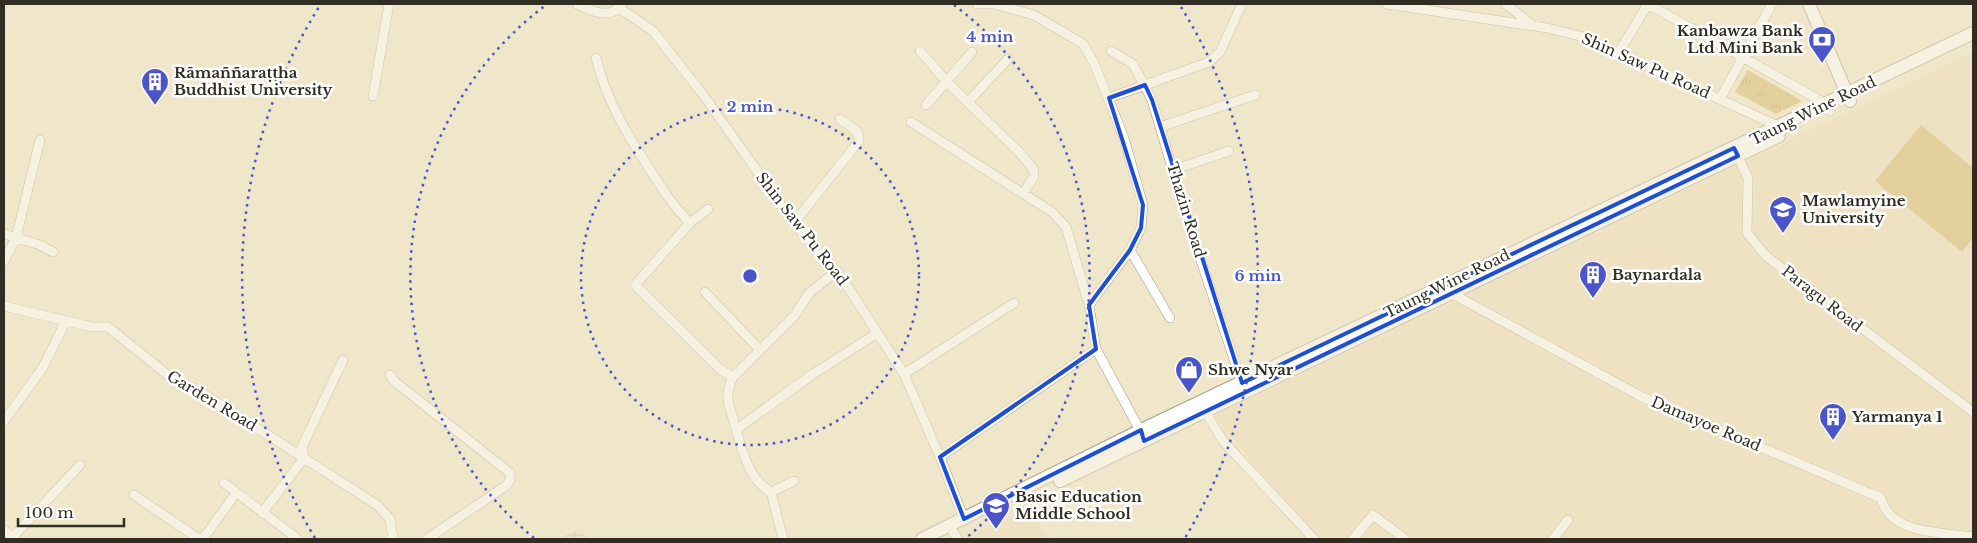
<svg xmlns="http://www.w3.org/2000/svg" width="1977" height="543" viewBox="0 0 1977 543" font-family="'Libre Baskerville',serif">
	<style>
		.built { fill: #eaddb9 }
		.industrial { fill: url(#industrial-grid) }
		.park { fill: url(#park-tufts) }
		.pitch { fill: #d2b567 }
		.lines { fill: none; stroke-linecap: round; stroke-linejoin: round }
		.minor-casing { stroke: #a69c82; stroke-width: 10 }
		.secondary-casing { stroke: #a69c82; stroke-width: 14 }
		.minor { stroke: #fff; stroke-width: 9 }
		.secondary { stroke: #fff; stroke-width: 12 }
		.marked { fill: none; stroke: #1d4ed8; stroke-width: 4; stroke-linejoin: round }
		.ring { fill: none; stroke: #4a55ca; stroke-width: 2.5; stroke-dasharray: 2.5 5 }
		.labels { text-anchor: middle; stroke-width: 5; stroke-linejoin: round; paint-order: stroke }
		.poi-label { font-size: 15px; font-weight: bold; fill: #312d22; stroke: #fff; text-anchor: start }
		.street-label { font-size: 15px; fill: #312d22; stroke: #fff }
		.centre { fill: #4a55ca; stroke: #fff; stroke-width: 2.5 }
		.ring-label { font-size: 15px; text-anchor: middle; font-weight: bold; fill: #4a55ca; stroke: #fff; stroke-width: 5; stroke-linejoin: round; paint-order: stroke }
	</style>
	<defs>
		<pattern id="industrial-grid" width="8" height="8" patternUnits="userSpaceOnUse" patternTransform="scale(1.25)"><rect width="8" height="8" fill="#eaddb9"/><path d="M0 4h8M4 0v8" fill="none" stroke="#c9be9f"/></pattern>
		<pattern id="park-tufts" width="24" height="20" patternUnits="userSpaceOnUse" patternTransform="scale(1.25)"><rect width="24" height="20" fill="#d2b567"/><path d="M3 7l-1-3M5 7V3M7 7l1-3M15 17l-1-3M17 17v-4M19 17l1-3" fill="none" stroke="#ab9454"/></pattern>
	</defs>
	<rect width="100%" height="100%" fill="#f0e6ca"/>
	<path class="built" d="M 1973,52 L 1973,539 L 1315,539 L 1214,416 Z
		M 1026,509 L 1050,539 L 969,539 L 967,536 Z"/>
	<path class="industrial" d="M 581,528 L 586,539 L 558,539 L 581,529 Z"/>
	<path class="park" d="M 1748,70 L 1802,101 L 1776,114 L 1735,92 Z"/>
	<path class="pitch" d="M 1921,125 L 1973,168 L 1973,238 L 1962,252 L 1875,181 Z"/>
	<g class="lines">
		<defs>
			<path id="minor" d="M 577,4 C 589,10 611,21 621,4
				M 977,4 L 994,4 L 1034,15 L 1083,44 L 1094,63 L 1124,138 L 1143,205 L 1141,228 L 1130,250 L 1089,305
				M 1387,4 L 1547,28 L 1584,37 L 1780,127
				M 1506,4 L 1533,26
				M 1648,4 L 1826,104 L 1830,111
				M 619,8 L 653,31 L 704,96 L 794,223 L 842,278 L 904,374 L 940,457 L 964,519
				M 920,51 L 947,82 L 1018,151 L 1034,170 L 1034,177 L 1023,193
				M 1111,51 L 1133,64 L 1152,100 L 1189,225 L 1242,383
				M 1619,52 L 1648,4
				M 596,58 C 606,99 626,133 649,168 C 661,187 673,206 690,223
				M 373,96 L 389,4
				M 1109,98 L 1209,62 L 1220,52 L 1242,4
				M 1720,99 L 1772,4
				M 968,102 L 1008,59
				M 926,105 L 972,52
				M 911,122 L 1052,212 L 1066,227 L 1089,305 L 1096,349 L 1142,434
				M 1160,127 L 1255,95
				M 1735,151 L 1748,178 L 1747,233 L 1766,256 L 1973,412
				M 1173,170 L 1229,151
				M 708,209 L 690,223 L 635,285 L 721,370 L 733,377
				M 794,223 L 859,141 L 858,132 L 840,119
				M 4,234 L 40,245 L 53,252
				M 1130,250 L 1170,318
				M 4,261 L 16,238 L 40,140
				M 1447,291 L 1642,397 L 1881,498 C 1890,535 1942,532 1973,537
				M 705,292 L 760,350
				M 4,306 L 92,327 L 108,327 L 174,380 L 196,389 L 377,505 L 390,519 L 393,539
				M 904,374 L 1014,303
				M 390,375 L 394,381 L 510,473 L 510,480 L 507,485 L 427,539
				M 1203,408 L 1223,441 L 1314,539
				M 4,421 L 42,369 L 66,321
				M 737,429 L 813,374 L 876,334
				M 940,457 L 1096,349
				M 794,481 L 771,492 C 747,479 741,446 734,422 C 732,415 729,407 728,399 C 727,391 730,384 733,377 L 795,315 L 809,293 L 837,271
				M 224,483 L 298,539
				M 771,492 L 783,539
				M 134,495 L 199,539
				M 262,513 L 304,458 L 302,447 L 343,360
				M 4,530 L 15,539
				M 953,532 L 958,539
				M 11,539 L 80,465
				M 203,539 L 236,493
				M 1353,539 L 1373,515 L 1405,539
				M 1553,539 L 1568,520"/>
			<path id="secondary" d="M 1809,4 L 1850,101
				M 1060,481 L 1779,136
				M 922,539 L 1141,430 L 1973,33"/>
		</defs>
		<use href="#minor" class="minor-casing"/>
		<use href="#secondary" class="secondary-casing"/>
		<use href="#minor" class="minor"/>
		<use href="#secondary" class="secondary"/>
	</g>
	<path d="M0 0H1977V543H0ZM 1145,85 L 1152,100 L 1242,383 L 1734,148 L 1738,156 L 1144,441 L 1141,430 L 964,519 L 940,457 L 1096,349 L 1089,305 L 1130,250 L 1141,228 L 1143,205 L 1109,98 Z" fill="#f0e6ca" fill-opacity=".55" fill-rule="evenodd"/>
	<path class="marked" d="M 1145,85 L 1152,100 L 1242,383 L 1734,148 L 1738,156 L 1144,441 L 1141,430 L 964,519 L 940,457 L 1096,349 L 1089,305 L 1130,250 L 1141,228 L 1143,205 L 1109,98 Z"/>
	<g class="ring">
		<circle cx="750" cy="276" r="169"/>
		<path d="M534 538A339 339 0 0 1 546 5M954 5A339 339 0 0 1 966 538"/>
		<path d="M315 538A508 508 0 0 1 319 7M1181 7A508 508 0 0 1 1185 538"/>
	</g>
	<defs>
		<symbol id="bank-pin" viewBox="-11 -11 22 30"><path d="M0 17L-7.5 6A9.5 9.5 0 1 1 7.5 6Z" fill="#4a55ca" stroke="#fff"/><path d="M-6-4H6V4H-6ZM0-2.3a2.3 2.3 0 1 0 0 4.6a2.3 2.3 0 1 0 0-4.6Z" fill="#fff"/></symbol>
		<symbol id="building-pin" viewBox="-11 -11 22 30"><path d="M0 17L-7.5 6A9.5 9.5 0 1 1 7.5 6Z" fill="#4a55ca" stroke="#fff"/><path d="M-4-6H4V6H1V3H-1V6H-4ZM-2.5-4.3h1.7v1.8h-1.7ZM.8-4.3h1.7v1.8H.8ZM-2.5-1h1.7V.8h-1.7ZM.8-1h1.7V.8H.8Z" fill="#fff"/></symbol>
		<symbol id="university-pin" viewBox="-11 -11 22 30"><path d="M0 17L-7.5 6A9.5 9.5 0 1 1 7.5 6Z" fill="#4a55ca" stroke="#fff"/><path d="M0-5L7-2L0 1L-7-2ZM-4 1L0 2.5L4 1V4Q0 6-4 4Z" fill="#fff"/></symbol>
		<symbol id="shop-pin" viewBox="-11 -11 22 30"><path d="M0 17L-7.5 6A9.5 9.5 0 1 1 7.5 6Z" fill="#4a55ca" stroke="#fff"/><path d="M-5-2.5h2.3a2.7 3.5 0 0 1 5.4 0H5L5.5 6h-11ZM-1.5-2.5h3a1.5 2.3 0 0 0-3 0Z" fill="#fff"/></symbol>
		<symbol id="school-pin" viewBox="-11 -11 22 30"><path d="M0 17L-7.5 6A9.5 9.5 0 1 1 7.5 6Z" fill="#4a55ca" stroke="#fff"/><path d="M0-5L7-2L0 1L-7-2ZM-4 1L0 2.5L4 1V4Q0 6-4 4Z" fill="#fff"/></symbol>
	</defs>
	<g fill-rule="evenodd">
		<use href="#bank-pin" x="1806" y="24" width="32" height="43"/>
		<use href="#building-pin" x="139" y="66" width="32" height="43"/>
		<use href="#university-pin" x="1767" y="194" width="32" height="43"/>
		<use href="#building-pin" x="1577" y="259" width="32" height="43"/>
		<use href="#shop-pin" x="1173" y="354" width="32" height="43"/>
		<use href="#building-pin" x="1817" y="401" width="32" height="43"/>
		<use href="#school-pin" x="980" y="490" width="32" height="43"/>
	</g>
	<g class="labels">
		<g class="poi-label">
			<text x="1803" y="36" text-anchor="end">Kanbawza Bank<tspan x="1803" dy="17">Ltd Mini Bank</tspan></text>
			<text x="174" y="78">Rāmaññaraṭṭha<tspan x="174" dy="17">Buddhist University</tspan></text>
			<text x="1802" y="206">Mawlamyine<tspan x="1802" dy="17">University</tspan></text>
			<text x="1612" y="280">Baynardala</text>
			<text x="1208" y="375">Shwe Nyar</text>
			<text x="1852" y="422">Yarmanya 1</text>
			<text x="1015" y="502">Basic Education<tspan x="1015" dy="17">Middle School</tspan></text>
		</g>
		<g class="street-label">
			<text transform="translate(1646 66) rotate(24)" y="5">Shin Saw Pu Road</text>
			<text transform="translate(1813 111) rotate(-26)" y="5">Taung Wine Road</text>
			<text transform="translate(1186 210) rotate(73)" y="5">Thazin Road</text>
			<text transform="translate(802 229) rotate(52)" y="5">Shin Saw Pu Road</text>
			<text transform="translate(1447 284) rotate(-26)" y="5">Taung Wine Road</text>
			<text transform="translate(1822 299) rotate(38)" y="5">Paragu Road</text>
			<text transform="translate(212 401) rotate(31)" y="5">Garden Road</text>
			<text transform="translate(1706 424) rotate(23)" y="5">Damayoe Road</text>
		</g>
	</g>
	<circle cx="750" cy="276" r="8" class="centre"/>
	<g class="ring-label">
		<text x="990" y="42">4 min</text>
		<text x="750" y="112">2 min</text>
		<text x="1258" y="281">6 min</text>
	</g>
	<rect width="1977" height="543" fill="none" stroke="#312d22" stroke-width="10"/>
	<path d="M18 518v8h106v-8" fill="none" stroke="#312d22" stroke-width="2.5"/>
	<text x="25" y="518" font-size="15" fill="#312d22" stroke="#ffffff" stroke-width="4" paint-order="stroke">100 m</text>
</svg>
